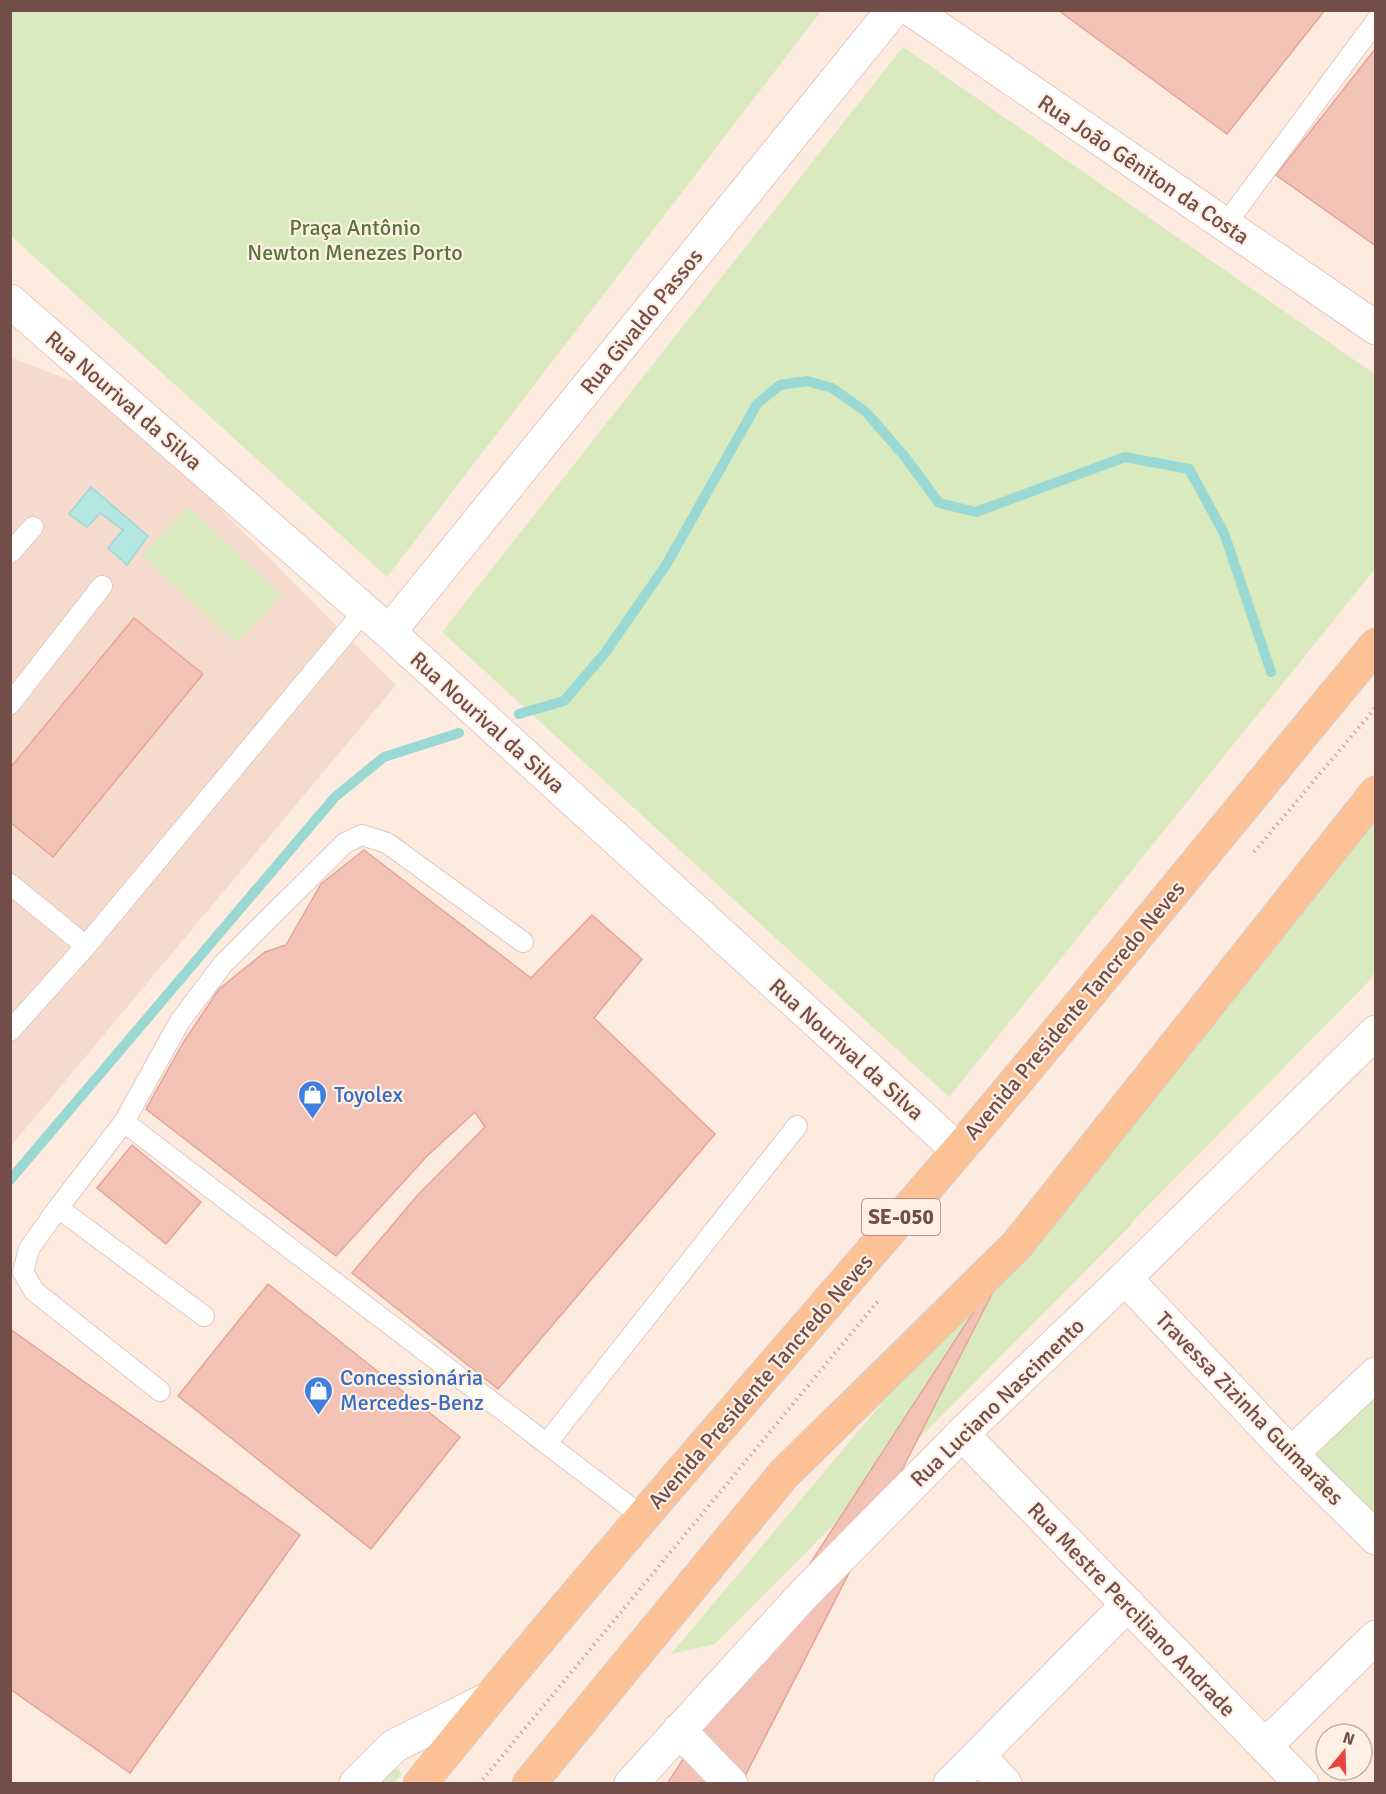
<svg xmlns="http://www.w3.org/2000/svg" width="1386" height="1794" viewBox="0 0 1386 1794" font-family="Signika,sans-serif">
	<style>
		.residential { fill: #f4dbce }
		.green { fill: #d9eabe }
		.water { fill: #b4e6e3; stroke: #9ad8d4; stroke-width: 1.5 }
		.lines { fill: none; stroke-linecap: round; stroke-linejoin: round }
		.stream { stroke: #9ad8d4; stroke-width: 10 }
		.building { fill: #f3c2b6; stroke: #e5a496; stroke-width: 1.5 }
		.lane-casing { stroke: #e3c7be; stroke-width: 22 }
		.street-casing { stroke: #e3c7be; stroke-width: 35 }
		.secondary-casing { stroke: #e8c7bb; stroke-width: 35 }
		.primary-casing { stroke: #d8cdcb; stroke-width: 35 }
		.path { stroke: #d7a59a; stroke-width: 4; stroke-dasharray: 1.5 4.5; stroke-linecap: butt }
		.lane { stroke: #fff; stroke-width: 20 }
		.street { stroke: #fff; stroke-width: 33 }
		.secondary { stroke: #fff; stroke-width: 33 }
		.primary { stroke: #fdc196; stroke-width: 33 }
		.labels { text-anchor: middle; stroke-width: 4.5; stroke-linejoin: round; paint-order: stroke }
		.shield { fill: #fff0e6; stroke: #9d7e77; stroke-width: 1.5 }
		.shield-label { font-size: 21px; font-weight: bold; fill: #734d47 }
		.street-label { font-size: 22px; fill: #734d47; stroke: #fff0e6 }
		.park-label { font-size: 22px; fill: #58743c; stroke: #fff0e6 }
		.shop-label { font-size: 22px; fill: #366cbe; stroke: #fff0e6; text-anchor: start }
	</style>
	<rect width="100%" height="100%" fill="#fdebdf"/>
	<path class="residential" d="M 11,358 L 105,393 L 396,685 L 11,1146 Z"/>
	<path class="green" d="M 10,11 L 11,10 L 821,11 L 387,577 L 11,236 Z
		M 903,47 L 1376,375 L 1375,569 L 949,1097 L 442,632 Z
		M 188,507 L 282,595 L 236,643 L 142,555 Z
		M 1375,817 L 1375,972 L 1367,983 L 1134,1220 L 1132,1224 L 715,1644 L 671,1654 Z
		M 1375,1395 L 1375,1532 L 1307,1461 Z
		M 388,1759 L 402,1774 L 394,1783 L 367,1784 Z"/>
	<path class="water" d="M 91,487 L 148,536 L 127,565 L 108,548 L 123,530 L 100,513 L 87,527 L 69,514 Z"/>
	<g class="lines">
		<path class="stream" d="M 519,714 L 564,701 L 605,653 L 666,565 L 757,404 L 780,385 L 807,381 L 832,388 L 866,412 L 905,457 L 939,503 L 976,512 L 1125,457 L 1189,469 L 1224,533 L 1271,672
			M 10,1180 L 335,797 L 384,757 L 459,733"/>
	</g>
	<path class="building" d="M 1058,10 L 1325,10 L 1227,134 Z
		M 1376,48 L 1376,246 L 1276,175 Z
		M 134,618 L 203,674 L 53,857 L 10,822 L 10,768 Z
		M 364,850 L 531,978 L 592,915 L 642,959 L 594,1018 L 715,1134 L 498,1389 L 352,1273 L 416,1197 L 485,1127 L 475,1112 L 427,1156 L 336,1256 L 146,1109 L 183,1043 L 219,989 L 265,952 L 286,945 L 321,884 Z
		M 132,1145 L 201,1202 L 166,1244 L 97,1188 Z
		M 1017,1245 L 741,1784 L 667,1784 Z
		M 268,1284 L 460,1437 L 371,1549 L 178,1396 Z
		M 10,1329 L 300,1535 L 130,1773 L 10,1689 Z"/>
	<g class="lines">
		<defs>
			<path id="lane" d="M 1225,225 L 1376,21
				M 10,553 L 33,527
				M 10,704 L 102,586
				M 10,884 L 86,946
				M 10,1031 L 86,946 L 364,611
				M 124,1122 L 643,1517
				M 58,1208 L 204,1316
				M 160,1391 L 34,1291 L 23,1272 L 29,1249 L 58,1208 L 124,1122 L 180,1021 L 223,964 L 345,843 L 362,835 L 387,843 L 523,942
				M 547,1443 L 797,1126"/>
			<path id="street" d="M 912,10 L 1376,328
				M 10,301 L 389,632 L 958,1150
				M 389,632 L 893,10
				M 1125,1278 L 1291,1454 L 1376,1538
				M 962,1434 L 1302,1784
				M 1291,1454 L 1376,1374
				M 679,1730 L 731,1784
				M 1265,1746 L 1376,1637
				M 979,1756 L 1005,1784
				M 356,1784 L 394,1746 L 488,1699
				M 950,1784 L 1128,1604"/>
			<path id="secondary" d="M 631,1784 L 805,1593 L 962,1434 L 1125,1278 L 1376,1032"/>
			<path id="primary" d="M 420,1784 C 594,1568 778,1362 957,1152 C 1098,985 1236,814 1376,645
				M 529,1784 L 783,1475 L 1017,1245 L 1376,793"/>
		</defs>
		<use href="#lane" class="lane-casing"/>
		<use href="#street" class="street-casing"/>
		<use href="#secondary" class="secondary-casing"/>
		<use href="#primary" class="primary-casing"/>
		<path class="path" d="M 1254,852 L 1376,707
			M 479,1784 L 878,1301"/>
		<use href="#lane" class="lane"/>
		<use href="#street" class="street"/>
		<use href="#secondary" class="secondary"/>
		<use href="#primary" class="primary"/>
	</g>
	<defs>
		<symbol id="shop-pin" viewBox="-11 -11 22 30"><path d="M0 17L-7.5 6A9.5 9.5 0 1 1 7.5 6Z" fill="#3f7fe0" stroke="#fff0e6"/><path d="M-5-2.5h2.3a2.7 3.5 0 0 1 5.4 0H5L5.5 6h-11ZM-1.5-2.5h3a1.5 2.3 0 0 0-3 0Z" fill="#fff"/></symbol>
	</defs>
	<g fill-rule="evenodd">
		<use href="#shop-pin" x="296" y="1078" width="33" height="45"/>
		<use href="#shop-pin" x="302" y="1374" width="33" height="45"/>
	</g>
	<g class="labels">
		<rect class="shield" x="862" y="1199" width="78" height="36" rx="4.5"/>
		<g class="shield-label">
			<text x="901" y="1224">SE-050</text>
		</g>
		<g class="street-label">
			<text transform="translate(1144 169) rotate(34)" y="8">Rua João Gêniton da Costa</text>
			<text transform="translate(641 321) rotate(-51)" y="8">Rua Givaldo Passos</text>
			<text transform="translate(124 400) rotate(41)" y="8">Rua Nourival da Silva</text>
			<text transform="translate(488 722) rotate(42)" y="8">Rua Nourival da Silva</text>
			<text transform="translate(1074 1010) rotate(-50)" y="8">Avenida Presidente Tancredo Neves</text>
			<text transform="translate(847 1049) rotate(42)" y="8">Rua Nourival da Silva</text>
			<text transform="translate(760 1381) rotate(-49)" y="8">Avenida Presidente Tancredo Neves</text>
			<text transform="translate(997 1402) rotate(-44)" y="8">Rua Luciano Nascimento</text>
			<text transform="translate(1250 1408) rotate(46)" y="8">Travessa Zizinha Guimarães</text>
			<text transform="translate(1132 1609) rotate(46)" y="8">Rua Mestre Perciliano Andrade</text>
		</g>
		<g class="park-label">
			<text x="355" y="235">Praça Antônio<tspan x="355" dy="25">Newton Menezes Porto</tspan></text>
		</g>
		<g class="shop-label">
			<text x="334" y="1102">Toyolex</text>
			<text x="340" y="1385">Concessionária<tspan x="340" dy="25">Mercedes-Benz</tspan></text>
		</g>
	</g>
	<rect width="1386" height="1794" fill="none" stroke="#734d47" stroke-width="24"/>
	<g transform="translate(1344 1752) rotate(19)"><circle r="28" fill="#fff0e6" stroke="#c7afa6" stroke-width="1.5"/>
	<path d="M0-4.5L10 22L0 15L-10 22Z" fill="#ea4241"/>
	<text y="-9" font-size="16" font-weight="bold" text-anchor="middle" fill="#734d47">N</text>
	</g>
</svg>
